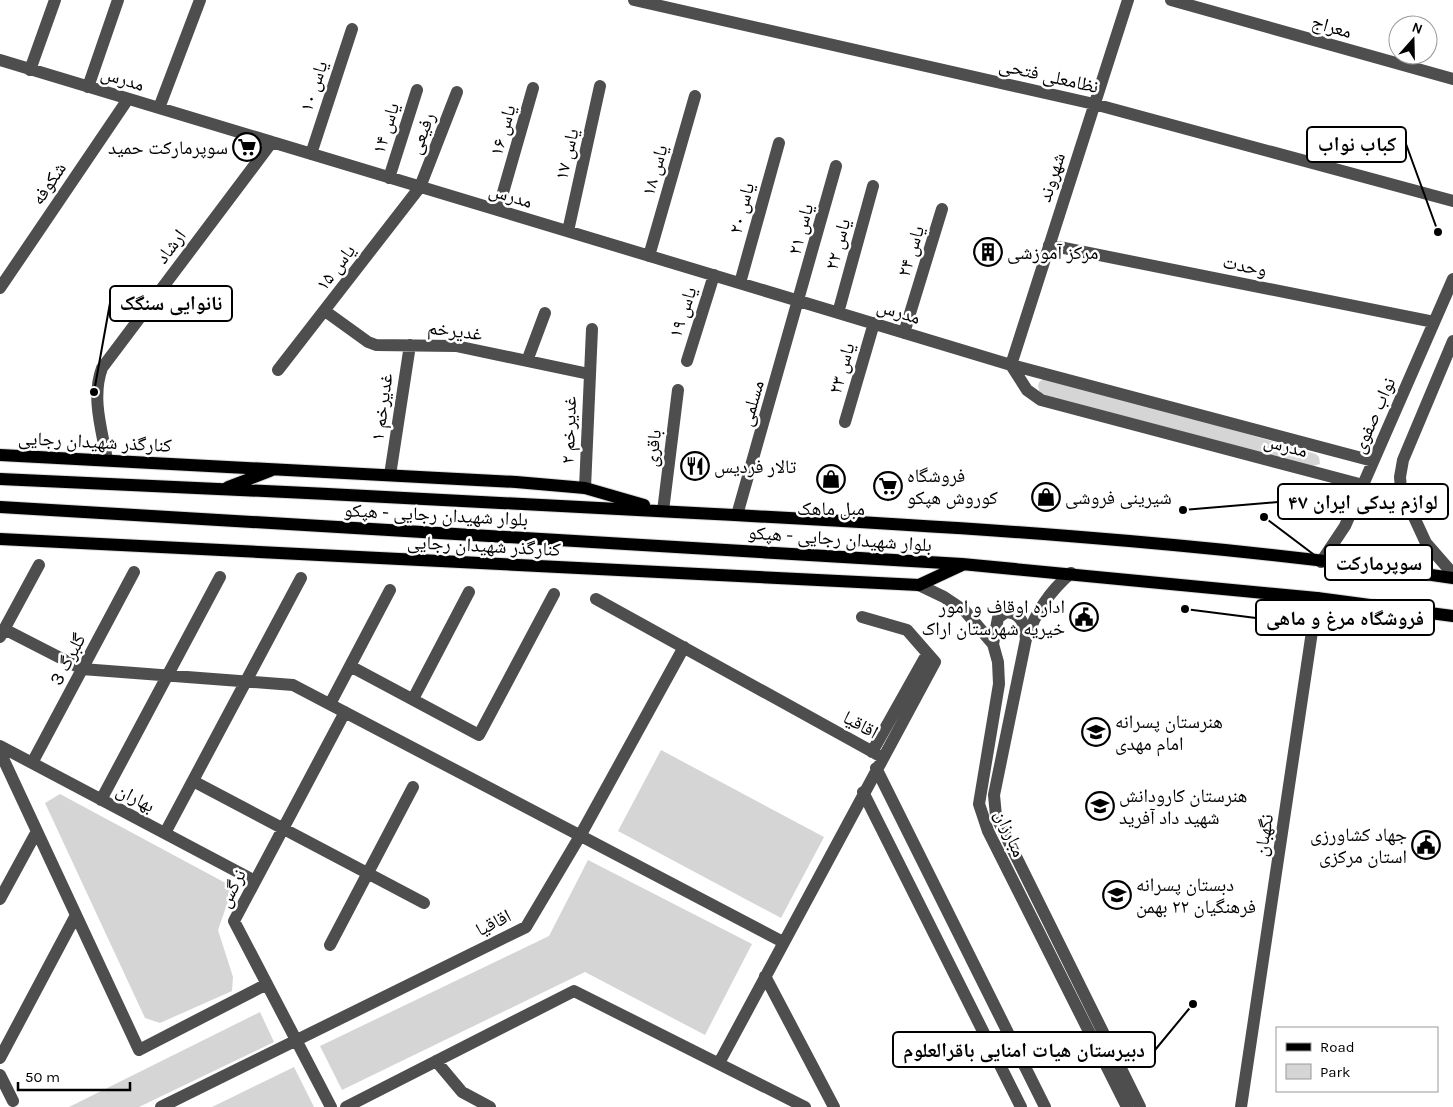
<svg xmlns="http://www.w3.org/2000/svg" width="1453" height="1107" viewBox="0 0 1453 1107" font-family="Karla,'Noto Naskh Arabic',sans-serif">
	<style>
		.green { fill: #d5d5d5 }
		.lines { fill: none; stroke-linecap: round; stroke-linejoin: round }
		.major-casing { stroke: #dbdbdb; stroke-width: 14 }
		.minor { stroke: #4e4e4e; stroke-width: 12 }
		.major { stroke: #000; stroke-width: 12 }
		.labels { text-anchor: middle; stroke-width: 5; stroke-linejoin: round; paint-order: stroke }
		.street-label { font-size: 19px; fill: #000; stroke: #fff }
		.poi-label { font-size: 19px; fill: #000; stroke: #fff; text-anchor: start }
		.leader { fill: none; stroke: #000; stroke-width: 2 }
		.callout-dot { fill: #000; stroke: #fff; stroke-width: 2 }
		.callout { fill: #fff; stroke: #000; stroke-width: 2 }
		.callout-label { font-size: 20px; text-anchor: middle; font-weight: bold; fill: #000 }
	</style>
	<rect width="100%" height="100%" fill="#fff"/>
	<path class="green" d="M 1051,377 L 1316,454 L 1319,457 L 1320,464 L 1313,466 L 1041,394 C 1034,383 1041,378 1051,377 Z
		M 661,750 L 824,837 L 781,918 L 618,831 Z
		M 60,794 L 233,887 L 218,930 L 233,977 L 232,991 L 160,1023 L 145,1018 L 45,803 Z
		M 588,860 L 752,944 L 705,1035 L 585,972 L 342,1090 L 320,1046 L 549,936 Z
		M 260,1012 L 274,1042 L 139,1107 L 69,1107 Z
		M 294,1067 L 314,1107 L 212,1107 Z"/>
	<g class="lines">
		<defs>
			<path id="major" d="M 0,455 L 516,482 L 585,488 L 644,505
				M 0,479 C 232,489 463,500 695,513 C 948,526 1202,541 1453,578
				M 228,487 L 270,471
				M 0,507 L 962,564 L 1317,598 L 1453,616
				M 0,539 L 919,585 L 962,565"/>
		</defs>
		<use href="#major" class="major-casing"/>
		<path class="minor" d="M 634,0 L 1094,104 L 1453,201
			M 1171,0 L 1453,79
			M 0,60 L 1011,365 L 1373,461
			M 30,70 L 55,0
			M 88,87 L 118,0
			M 159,108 L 200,0
			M 311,154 L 352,29
			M 389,178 L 417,90
			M 498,210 L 533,88
			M 568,231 L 600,86
			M 1049,245 L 1434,322
			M 649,256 L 695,96
			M 740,283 L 779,143
			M 0,288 L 128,99
			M 325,311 L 368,342 L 376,345 L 456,346 L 589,374
			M 838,313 L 873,186
			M 904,333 L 942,209
			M 1453,341 L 1403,460 L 1400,477 L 1401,489 L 1426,543 L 1453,574
			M 527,361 L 545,313
			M 687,361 L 714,275
			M 1011,365 L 1027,390 L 1041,400 L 1363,485 C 1375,499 1386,498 1401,489
			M 1011,365 L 1128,0
			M 278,370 L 420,187 L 457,92
			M 845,422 L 874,323
			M 107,460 C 102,430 91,398 102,368 L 272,142
			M 390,475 L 410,345
			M 585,488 L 592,329
			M 663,511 L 678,390
			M 737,515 L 836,166
			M 1321,562 L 1345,526 L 1453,279
			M 1071,573 C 1049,592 1036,612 1026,639 L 994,795 L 996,816 L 1140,1107
			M 919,585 L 944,597 L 965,611 L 993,644 L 998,662 L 999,684 L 979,804 L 988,831 L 1127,1107
			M 596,599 L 882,757
			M 4,629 L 82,669 L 293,685 L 783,942
			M 0,637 L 39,565
			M 993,644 L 998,618 L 1006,612 C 1022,613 1024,624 1026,639
			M 350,666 L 479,735 L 554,594
			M 413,699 L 469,592
			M 330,704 L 390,590
			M 0,746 L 255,881
			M 0,752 L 139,1050 L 267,984
			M 872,752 L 927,654
			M 32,763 L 134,572
			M 876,768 L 1045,1107
			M 193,781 L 424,903
			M 863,792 L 1021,1107
			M 101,800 L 220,577
			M 165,833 L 301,578
			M 0,899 L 37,831
			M 330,945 L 413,787
			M 765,976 L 834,1107
			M 0,1058 L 76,915
			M 436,1061 L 462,1092 L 490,1107
			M 719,1063 L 935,662 L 907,630 L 862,617
			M 0,1075 L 13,1101
			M 161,1107 L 526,927 L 580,836 L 684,647
			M 331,1107 L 234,921 L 345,712
			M 346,1107 L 574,991 L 805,1107
			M 1241,1107 L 1317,598"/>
		<use href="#major" class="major"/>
	</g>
	<defs>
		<symbol id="supermarket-ring" viewBox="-11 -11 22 22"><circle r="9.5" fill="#fff" stroke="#000" stroke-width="1.5"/><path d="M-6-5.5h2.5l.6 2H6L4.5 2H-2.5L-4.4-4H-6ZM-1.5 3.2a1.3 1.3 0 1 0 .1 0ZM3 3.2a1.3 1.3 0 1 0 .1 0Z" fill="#000"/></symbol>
		<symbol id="building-ring" viewBox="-11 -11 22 22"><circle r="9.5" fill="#fff" stroke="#000" stroke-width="1.5"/><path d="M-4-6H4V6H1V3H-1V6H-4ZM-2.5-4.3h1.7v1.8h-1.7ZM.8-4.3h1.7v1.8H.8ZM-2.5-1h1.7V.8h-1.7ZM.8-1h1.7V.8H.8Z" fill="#000"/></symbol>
		<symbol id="restaurant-ring" viewBox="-11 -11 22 22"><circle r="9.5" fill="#fff" stroke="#000" stroke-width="1.5"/><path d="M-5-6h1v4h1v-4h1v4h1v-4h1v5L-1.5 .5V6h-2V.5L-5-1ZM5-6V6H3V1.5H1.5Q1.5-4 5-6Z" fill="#000"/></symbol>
		<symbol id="shop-ring" viewBox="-11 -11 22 22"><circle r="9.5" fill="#fff" stroke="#000" stroke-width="1.5"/><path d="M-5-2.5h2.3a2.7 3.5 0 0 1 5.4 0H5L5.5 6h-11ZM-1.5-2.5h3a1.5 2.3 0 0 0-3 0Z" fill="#000"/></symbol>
		<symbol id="civic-ring" viewBox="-11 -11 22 22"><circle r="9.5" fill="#fff" stroke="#000" stroke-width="1.5"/><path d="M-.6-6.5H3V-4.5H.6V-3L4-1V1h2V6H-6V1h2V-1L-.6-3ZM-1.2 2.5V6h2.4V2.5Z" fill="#000"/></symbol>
		<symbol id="school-ring" viewBox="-11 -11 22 22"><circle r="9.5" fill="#fff" stroke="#000" stroke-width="1.5"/><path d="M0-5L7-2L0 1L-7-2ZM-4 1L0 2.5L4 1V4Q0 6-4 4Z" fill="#000"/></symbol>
	</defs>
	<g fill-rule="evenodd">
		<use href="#supermarket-ring" x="231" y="131" width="32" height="32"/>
		<use href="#building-ring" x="972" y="236" width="32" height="32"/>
		<use href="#restaurant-ring" x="679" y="450" width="32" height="32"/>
		<use href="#shop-ring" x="815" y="463" width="32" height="32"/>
		<use href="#supermarket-ring" x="872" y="470" width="32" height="32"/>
		<use href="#shop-ring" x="1030" y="481" width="32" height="32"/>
		<use href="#civic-ring" x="1068" y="601" width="32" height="32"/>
		<use href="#school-ring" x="1080" y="716" width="32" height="32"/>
		<use href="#school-ring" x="1084" y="790" width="32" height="32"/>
		<use href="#civic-ring" x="1410" y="829" width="32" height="32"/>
		<use href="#school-ring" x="1101" y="879" width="32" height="32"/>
	</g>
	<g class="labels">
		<g class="street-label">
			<text transform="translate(1332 26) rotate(16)" y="7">معراج</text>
			<text transform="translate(1049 75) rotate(13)" y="7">نظامعلی فتحی</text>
			<text transform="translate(123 78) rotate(17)" y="7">مدرس</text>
			<text transform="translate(313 86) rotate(-72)" y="7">یاس ۱۰</text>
			<text transform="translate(385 128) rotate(-73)" y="7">یاس ۱۴</text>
			<text transform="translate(502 130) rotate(-74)" y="7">یاس ۱۶</text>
			<text transform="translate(421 133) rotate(-69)" y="7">رفیعی</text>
			<text transform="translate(566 154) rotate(-77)" y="7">یاس ۱۷</text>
			<text transform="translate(654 170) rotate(-74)" y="7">یاس ۱۸</text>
			<text transform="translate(1051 177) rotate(-72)" y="7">شهروند</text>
			<text transform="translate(48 183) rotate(-56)" y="7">شکوفه</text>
			<text transform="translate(511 195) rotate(17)" y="7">مدرس</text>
			<text transform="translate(741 208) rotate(-75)" y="7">یاس ۲۰</text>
			<text transform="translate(800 229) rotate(-75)" y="7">یاس ۲۱</text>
			<text transform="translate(837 244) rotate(-75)" y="7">یاس ۲۲</text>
			<text transform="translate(170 246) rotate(-53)" y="7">ارشاد</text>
			<text transform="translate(910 251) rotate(-73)" y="7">یاس ۲۴</text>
			<text transform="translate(1245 265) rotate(11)" y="7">وحدت</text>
			<text transform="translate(335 267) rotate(-53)" y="7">یاس ۱۵</text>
			<text transform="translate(899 311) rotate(17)" y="7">مدرس</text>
			<text transform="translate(682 312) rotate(-72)" y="7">یاس ۱۹</text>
			<text transform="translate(455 330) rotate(7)" y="7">غدیرخم</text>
			<text transform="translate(841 368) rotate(-74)" y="7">یاس ۲۳</text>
			<text transform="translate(751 403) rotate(-74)" y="7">مسلمی</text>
			<text transform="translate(381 407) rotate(-82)" y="7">غدیرخم ۱</text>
			<text transform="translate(1373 415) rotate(-66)" y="7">نواب صفوی</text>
			<text transform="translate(568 430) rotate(-88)" y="7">غدیرخم ۲</text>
			<text transform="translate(95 441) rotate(3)" y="7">کنارگذر شهیدان رجایی</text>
			<text transform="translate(1286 445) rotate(15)" y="7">مدرس</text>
			<text transform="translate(652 448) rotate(-83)" y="7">باقری</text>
			<text transform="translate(436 514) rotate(3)" y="7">بلوار شهیدان رجایی - هپکو</text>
			<text transform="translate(840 538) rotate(4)" y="7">بلوار شهیدان رجایی - هپکو</text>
			<text transform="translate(484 545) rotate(3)" y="7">کنارگذر شهیدان رجایی</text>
			<text transform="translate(67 659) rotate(-62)" y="7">گلبرگ 3</text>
			<text transform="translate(861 724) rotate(29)" y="7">اقاقیا</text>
			<text transform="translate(136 797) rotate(28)" y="7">بهاران</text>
			<text transform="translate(1011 833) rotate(66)" y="7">مبارزان</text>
			<text transform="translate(1263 835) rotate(-81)" y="7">نگهبان</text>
			<text transform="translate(231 888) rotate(-63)" y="7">نرگس</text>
			<text transform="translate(493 922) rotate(-27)" y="7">اقاقیا</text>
		</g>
		<g class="poi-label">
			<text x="228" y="154" text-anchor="end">سوپرمارکت حمید</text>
			<text x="1007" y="259">مرکز آموزشی</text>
			<text x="714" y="473">تالار فردیس</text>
			<text x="907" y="482">فروشگاه<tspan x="907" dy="22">کوروش هپکو</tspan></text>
			<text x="1065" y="504">شیرینی فروشی</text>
			<text x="831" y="515" text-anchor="middle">مبل ماهک</text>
			<text x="1065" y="613" text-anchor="end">اداره اوقاف و امور<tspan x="1065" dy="22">خیریه شهرستان اراک</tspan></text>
			<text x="1115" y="728">هنرستان پسرانه<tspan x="1115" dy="22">امام مهدی</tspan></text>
			<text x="1119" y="802">هنرستان کارودانش<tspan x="1119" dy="22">شهید داد آفرید</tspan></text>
			<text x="1407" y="841" text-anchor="end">جهاد کشاورزی<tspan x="1407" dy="22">استان مرکزی</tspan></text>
			<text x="1136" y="891">دبستان پسرانه<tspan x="1136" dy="22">فرهنگیان ۲۲ بهمن</tspan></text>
		</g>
	</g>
	<path class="leader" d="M1438 232L1406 144M94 392L110 303M1183 510L1278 502M1264 517L1325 563M1185 609L1256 618M1193 1004L1155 1050"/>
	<g class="callout-dot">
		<circle cx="1438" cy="232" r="5"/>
		<circle cx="94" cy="392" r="5"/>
		<circle cx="1183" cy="510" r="5"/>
		<circle cx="1264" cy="517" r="5"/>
		<circle cx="1185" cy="609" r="5"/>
		<circle cx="1193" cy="1004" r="5"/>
	</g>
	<g class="callout">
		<rect x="1307" y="127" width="99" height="35" rx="5"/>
		<rect x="110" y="286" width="122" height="35" rx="5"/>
		<rect x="1278" y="484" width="170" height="35" rx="5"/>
		<rect x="1325" y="545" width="107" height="35" rx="5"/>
		<rect x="1256" y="600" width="178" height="35" rx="5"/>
		<rect x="893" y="1032" width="262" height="35" rx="5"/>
	</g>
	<g class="callout-label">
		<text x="1357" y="151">کباب نواب</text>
		<text x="171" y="310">نانوایی سنگک</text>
		<text x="1363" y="509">لوازم یدکی ایران ۴۷</text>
		<text x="1379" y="570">سوپرمارکت</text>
		<text x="1345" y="625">فروشگاه مرغ و ماهی</text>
		<text x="1024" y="1057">دبیرستان هیات امنایی باقرالعلوم</text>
	</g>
	<rect x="1276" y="1027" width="162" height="65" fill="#ffffff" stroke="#999999"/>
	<rect x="1286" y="1043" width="25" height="8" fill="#000000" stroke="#999999"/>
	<text x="1320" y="1052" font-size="15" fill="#000000">Road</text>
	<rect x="1286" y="1064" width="25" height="15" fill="#d5d5d5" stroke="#999999"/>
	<text x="1320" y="1077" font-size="15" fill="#000000">Park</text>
	<g transform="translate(1413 40) rotate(20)"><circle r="24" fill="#ffffff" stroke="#999999"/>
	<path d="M0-4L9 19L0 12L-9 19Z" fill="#000000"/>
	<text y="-8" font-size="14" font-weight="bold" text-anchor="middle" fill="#000000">N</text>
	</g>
	<path d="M18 1082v8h112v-8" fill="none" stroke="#000000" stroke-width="2.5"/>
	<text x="25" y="1082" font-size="15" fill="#000000" stroke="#ffffff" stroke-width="4" paint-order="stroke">50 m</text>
</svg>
